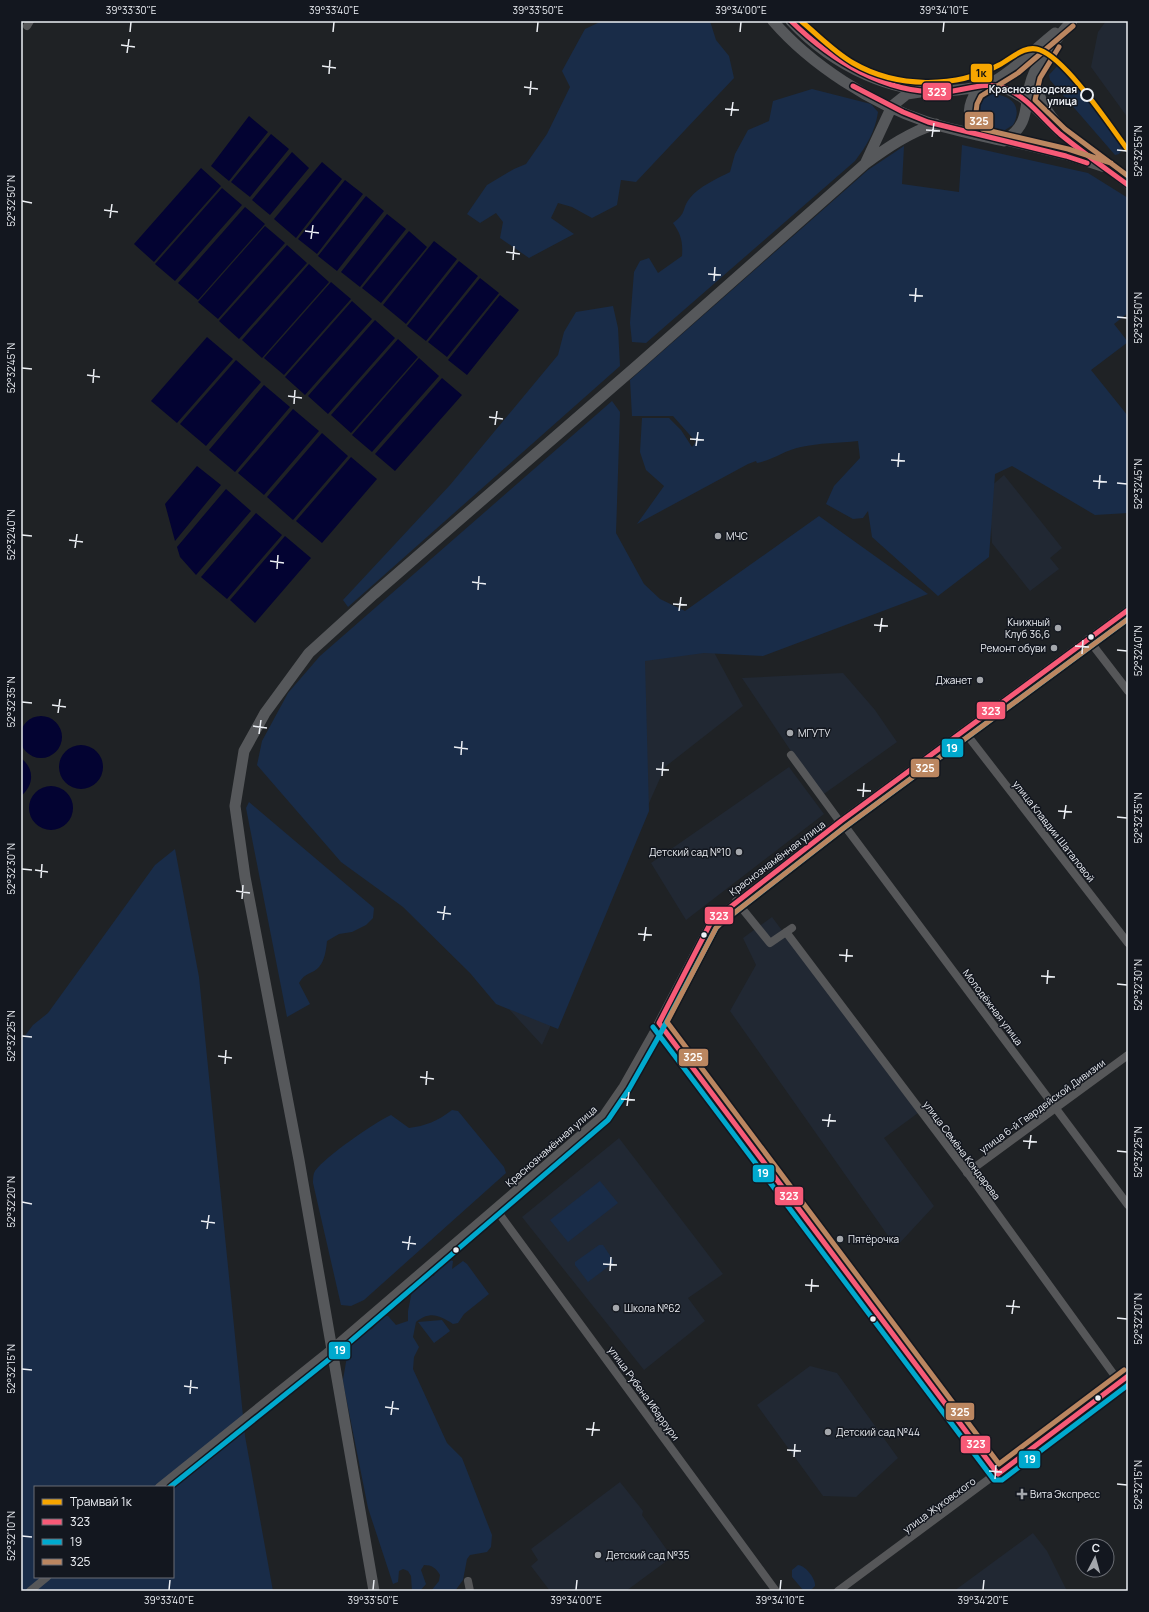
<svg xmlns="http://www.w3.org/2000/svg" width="1149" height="1612" viewBox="0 0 1149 1612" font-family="Manrope,sans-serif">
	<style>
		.built { fill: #212833 }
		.green { fill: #192c48; fill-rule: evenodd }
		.water { fill: #030332 }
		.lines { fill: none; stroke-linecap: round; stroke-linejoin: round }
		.minor { stroke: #565759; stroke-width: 8 }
		.major { stroke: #56585b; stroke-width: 11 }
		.bus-1-casing { stroke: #13171f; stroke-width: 8 }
		.bus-2-casing { stroke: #13171f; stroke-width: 8 }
		.bus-3-casing { stroke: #13171f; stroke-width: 8 }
		.bus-1 { stroke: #f75a77; stroke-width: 5 }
		.bus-2 { stroke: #00a9ce; stroke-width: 5 }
		.bus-3 { stroke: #bb8660; stroke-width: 5 }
		.tram-1-casing { stroke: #13171f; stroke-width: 8 }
		.tram-1 { stroke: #f7a600; stroke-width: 5 }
		.ticks { fill: none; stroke: #eceff4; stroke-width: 1.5 }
		.stop-dot { fill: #13171f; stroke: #eceff4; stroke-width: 2 }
		.poi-dot { fill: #a4a7ac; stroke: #13171f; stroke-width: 1.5 }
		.bus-dot { fill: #eceff4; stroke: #13171f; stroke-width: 1.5 }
		.labels { text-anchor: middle; stroke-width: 3; stroke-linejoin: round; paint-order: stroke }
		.stop-label { font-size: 10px; font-weight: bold; fill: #eceff4; stroke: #13171f; text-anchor: end }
		.poi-label { font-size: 10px; fill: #eceff4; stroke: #13171f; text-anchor: start }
		.street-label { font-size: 10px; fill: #eceff4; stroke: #13171f }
		.line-badge { stroke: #13171f; stroke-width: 1.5 }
		.badge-label { font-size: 11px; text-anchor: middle; font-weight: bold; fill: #fff }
		.pale-badge-label { font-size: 11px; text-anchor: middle; font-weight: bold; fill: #111 }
		.neatline { fill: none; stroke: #eceff4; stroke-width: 1.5 }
		.ticks-label { font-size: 10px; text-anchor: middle; fill: #eceff4 }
	</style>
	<rect width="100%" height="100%" fill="#1f2225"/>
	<path class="built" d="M 1106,21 L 1128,21 L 1128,118 L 1091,67 L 1098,32 Z
		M 1004,475 L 1062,548 L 1050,558 L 1059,569 L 1030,591 L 992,543 L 989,488 Z
		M 709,643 L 743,706 L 665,767 L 542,1045 L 498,997 L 524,655 Z
		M 843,673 L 875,710 L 897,742 L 821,796 L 742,678 Z
		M 789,767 L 824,814 L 686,920 L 651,863 Z
		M 772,917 L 918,1113 L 884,1138 L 934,1206 L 896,1247 L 730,1011 L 756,965 L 743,938 Z
		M 619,1138 L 723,1274 L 688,1298 L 705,1321 L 644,1370 L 522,1217 Z
		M 810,1366 L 837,1373 L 898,1458 L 856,1497 L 823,1496 L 757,1405 Z
		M 620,1482 L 643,1511 L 642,1515 L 672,1557 L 626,1591 L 550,1591 L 531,1566 L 538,1560 L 531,1549 Z
		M 1033,1533 L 1047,1551 L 1067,1591 L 954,1591 Z"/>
	<path class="green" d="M 602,21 L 710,21 L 716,40 L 729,56 L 734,78 L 636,182 L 621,180 L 617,205 L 592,218 L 572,207 L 558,203 L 551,218 L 574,234 L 529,258 L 500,238 L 503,222 L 496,213 L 480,223 L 467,214 L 487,185 L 514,169 L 526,164 L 547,134 L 570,87 L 562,71 L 585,29 Z
		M 1059,64 L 1063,65 L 1124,147 L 1119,154 L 1115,155 L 1050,80 L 1049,75 Z
		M 812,89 L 871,104 L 878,112 C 875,132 867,145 855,161 L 646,343 L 632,342 L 630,323 L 634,272 L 640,261 L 649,258 L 658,273 L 682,256 C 683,242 681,234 673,223 C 688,212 681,209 690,198 C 698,187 718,178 730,172 L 735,154 L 748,130 L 769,121 L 773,101 Z
		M 990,94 C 1009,94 1024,105 1013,125 L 1000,133 L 982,128 L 976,124 C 974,107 970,100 990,94 Z
		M 962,145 L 1088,173 L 1128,198 L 1128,313 L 1114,324 L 1128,342 L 1091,370 L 1128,416 L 1128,513 L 1095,515 L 1012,466 L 995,474 L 989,557 L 938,596 L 872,537 L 868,511 L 863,518 L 853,519 L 826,504 L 834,486 L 860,458 L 858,441 C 839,443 819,443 801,447 C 785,450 773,460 757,463 L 756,461 L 748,464 L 637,524 L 664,486 L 646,470 L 640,452 L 642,418 L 669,418 L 681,430 L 692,447 L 696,442 L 673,416 L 632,416 L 630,380 L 868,170 L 904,146 L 902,184 L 959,192 Z
		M 613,306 L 618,328 L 620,366 L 348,607 L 343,600 L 450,485 L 558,355 L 564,332 L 576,312 Z
		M 612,401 L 620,412 L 616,533 L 644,584 L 660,599 L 685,611 L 819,516 L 928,594 L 763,656 L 704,653 L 645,661 L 649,811 L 558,1029 L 496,1004 L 470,973 L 403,907 L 341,862 L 257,765 L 262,741 L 288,693 L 320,656 Z
		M 249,802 L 374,908 L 373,918 L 366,925 L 352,932 L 339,934 L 327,941 C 326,950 325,960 319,967 C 313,974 305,972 299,983 L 310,1004 L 287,1017 L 246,808 Z
		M 175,849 L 199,977 L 245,1436 L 273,1591 L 21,1591 L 21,1041 L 33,1025 L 48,1013 L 155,865 ZM 35,1487 L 173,1487 L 173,1577 L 35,1577 Z
		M 452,1110 L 458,1111 L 504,1167 L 506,1173 L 364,1300 L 351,1306 L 341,1305 L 313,1183 C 313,1179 313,1174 315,1171 C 326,1156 374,1123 391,1115 L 409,1128 C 425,1126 438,1121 452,1110 Z
		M 600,1181 L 618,1203 L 568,1242 L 550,1220 Z
		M 599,1245 L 603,1245 L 613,1260 L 613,1263 L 588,1282 L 575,1265 L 575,1262 Z
		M 447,1259 L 453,1261 L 452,1269 L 463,1261 L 467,1264 L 489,1294 L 464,1314 L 458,1323 L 453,1324 C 439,1315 430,1311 416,1322 L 413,1337 L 419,1347 L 414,1357 L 413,1369 L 447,1443 L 462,1458 L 492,1535 L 491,1547 L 487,1552 L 470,1555 L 467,1559 L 463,1580 L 455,1591 L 431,1591 L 439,1581 L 440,1575 C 436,1568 432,1565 424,1565 L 421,1570 L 426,1584 L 420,1591 L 412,1591 L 411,1576 L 408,1571 L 403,1569 L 399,1571 L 398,1582 L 393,1584 L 368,1508 L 344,1387 L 343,1380 L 349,1344 L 352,1338 L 372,1329 L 384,1316 L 388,1316 L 396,1325 L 408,1321 L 408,1311 L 412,1291 L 426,1274 L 434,1276 L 436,1269 Z
		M 442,1320 L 450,1331 L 434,1343 L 418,1322 Z
		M 798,1565 C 806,1566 816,1579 815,1586 L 810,1591 L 803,1590 L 792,1577 L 792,1570 Z"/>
	<path class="water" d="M 249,116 L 268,132 L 229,181 L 211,166 Z
		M 271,134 L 289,149 L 250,197 L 231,182 Z
		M 292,152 L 309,168 L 270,215 L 252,200 Z
		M 322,162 L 342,179 L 296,238 L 274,219 Z
		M 201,168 L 221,186 L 154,262 L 134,244 Z
		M 345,180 L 363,194 L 317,254 L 298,239 Z
		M 222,188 L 242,205 L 175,281 L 155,264 Z
		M 366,196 L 384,211 L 337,271 L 318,256 Z
		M 245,207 L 265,224 L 198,300 L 178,283 Z
		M 387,214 L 406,229 L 360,287 L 341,272 Z
		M 265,226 L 285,243 L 218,319 L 198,302 Z
		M 409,231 L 427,247 L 381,303 L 362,288 Z
		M 434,241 L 457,259 L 406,324 L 383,305 Z
		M 287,245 L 307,263 L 239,339 L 219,321 Z
		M 459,261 L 478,276 L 426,341 L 407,326 Z
		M 309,264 L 329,282 L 262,358 L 242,340 Z
		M 480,278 L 499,293 L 447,357 L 428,342 Z
		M 331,282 L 351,299 L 284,375 L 264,358 Z
		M 500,295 L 519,310 L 467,375 L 448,360 Z
		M 352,301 L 372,319 L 305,395 L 285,377 Z
		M 375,320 L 395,338 L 328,414 L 308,396 Z
		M 207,337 L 233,359 L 177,423 L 151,401 Z
		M 398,339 L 418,357 L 351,433 L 331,415 Z
		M 419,358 L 439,376 L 372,452 L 352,435 Z
		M 236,360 L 261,382 L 206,446 L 180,424 Z
		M 442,378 L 462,395 L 395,471 L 375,454 Z
		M 264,385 L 290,407 L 235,472 L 209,450 Z
		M 293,409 L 319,431 L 264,495 L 238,473 Z
		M 322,433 L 348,456 L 293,520 L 267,497 Z
		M 351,457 L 377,479 L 322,543 L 296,521 Z
		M 197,466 L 221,485 L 175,541 L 165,504 Z
		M 226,489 L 251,511 L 196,575 L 180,557 L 177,547 Z
		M 256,513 L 282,535 L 227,599 L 201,577 Z
		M 285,536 L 311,558 L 255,623 L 230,600 Z
		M20 737a21 21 0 1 1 42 0a21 21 0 1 1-42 0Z
		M59 767a22 22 0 1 1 44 0a22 22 0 1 1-44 0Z
		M 21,758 C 35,769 34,785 21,796 Z
		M29 808a22 22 0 1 1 44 0a22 22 0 1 1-44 0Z"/>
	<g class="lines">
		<path class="minor" d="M 27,26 L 30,21
			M 989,84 C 1021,92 1035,110 1059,133
			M 1004,141 L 1066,156 L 1103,168
			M 1075,144 L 1128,185
			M 1088,639 L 1128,691
			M 964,731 L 1128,943
			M 791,755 L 840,822
			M 841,821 L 1128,1205
			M 736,901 L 770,943 L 792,928
			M 786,932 L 970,1176 L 1120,1383
			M 659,1023 L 998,1474
			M 967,1173 L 1128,1055
			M 495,1208 L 776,1591
			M 159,1487 L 332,1348 L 603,1115 L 623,1086 L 653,1033 L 710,924 L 715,919 L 841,821 L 1128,610
			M 468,1581 L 470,1591
			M 30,1591 L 47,1577
			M 838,1591 L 1128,1376"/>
		<path class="major" d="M 773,21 C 811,65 872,104 927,122 C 952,130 978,135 1004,141 C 1035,121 1021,101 1034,73 C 1044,53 1057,38 1072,21
			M 791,21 C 833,66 895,97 957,90 C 967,89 977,88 987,85 C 1008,76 1036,48 1055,33
			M 1036,75 C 1035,105 1060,127 1078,147
			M 977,135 C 967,115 966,107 979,87
			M 866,162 L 892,106 L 907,94 L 920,92
			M 374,1591 L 299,1160 L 245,877 L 235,806 L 244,751 L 265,713 L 309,653 L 374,594 L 639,364 L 866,163 C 888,147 910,132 936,124"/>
		<defs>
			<path id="bus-1" d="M 791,21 C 832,61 885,94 944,92 C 965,91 986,80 1007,89 C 1028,98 1043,119 1060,134 C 1082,152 1105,168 1128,185
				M 853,86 L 903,112 L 928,122 L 1066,156 L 1087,163
				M 1128,610 L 841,821 L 715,919 L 710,924 L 659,1023 L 998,1474 L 1128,1376"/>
			<path id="bus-2" d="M 653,1027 L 994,1480 L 1002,1480 L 1128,1385
				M 170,1487 L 337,1353 L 608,1120 L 629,1089 L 659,1036 L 716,928 L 720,924 L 845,827 L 1128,619"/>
			<path id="bus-3" d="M 1073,26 L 1018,73 L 981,96 L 977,104 L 976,112 L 982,129 L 1068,149 L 1111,163
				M 1059,47 L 1040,78 L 1035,100 L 1065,129 L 1128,176
				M 1124,1370 L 999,1464 L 667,1022 L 716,928 L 720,924 L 845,827 L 1128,619"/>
		</defs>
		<use href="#bus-1" class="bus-1-casing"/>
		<use href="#bus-2" class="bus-2-casing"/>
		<use href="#bus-3" class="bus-3-casing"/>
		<use href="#bus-1" class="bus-1"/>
		<use href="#bus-2" class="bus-2"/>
		<use href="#bus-3" class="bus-3"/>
		<defs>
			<path id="tram-1" d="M 801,21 C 818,35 834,52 853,63 C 896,88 955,89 999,65 C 1011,59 1025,44 1040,50 C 1067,60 1110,126 1128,150"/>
		</defs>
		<use href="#tram-1" class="tram-1-casing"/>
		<use href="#tram-1" class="tram-1"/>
	</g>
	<path class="ticks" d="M 130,32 L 131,22M 333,32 L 334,22M 537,32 L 538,22M 740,32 L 741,22M 943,32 L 944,22M 121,45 L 135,47M 127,53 L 129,39M 322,66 L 336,68M 329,74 L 330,60M 524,87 L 538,89M 530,95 L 531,81M 725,109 L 739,110M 731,116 L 733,102M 926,130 L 940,131M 932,137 L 934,123M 1117,150 L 1127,151M 22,201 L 32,203M 104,210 L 118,212M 110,218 L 112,204M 305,231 L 319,233M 311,239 L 313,225M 506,252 L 520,254M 513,260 L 514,246M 708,274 L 721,275M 714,281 L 715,267M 909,295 L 923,296M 915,302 L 916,288M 1117,317 L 1127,318M 22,368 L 32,369M 87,375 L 100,377M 93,383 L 94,369M 288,396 L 302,398M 294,404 L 295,390M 489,417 L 503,419M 495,425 L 497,411M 690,439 L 704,440M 696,446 L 698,432M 891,460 L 905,461M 898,467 L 899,453M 1093,481 L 1107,482M 1117,483 L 1127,484M 1099,489 L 1100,475M 22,535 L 32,536M 69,540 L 83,542M 75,548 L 77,534M 270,561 L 284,563M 277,569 L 278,555M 472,582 L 486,584M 478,590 L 479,576M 673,604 L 687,605M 679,611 L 681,597M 874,625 L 888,626M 880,632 L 882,618M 1075,646 L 1089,647M 1117,650 L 1127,651M 1082,654 L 1083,640M 22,702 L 32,703M 52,705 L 66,707M 58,713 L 60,699M 253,726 L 267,728M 259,734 L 261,720M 454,747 L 468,749M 461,755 L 462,741M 656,769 L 669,770M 662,776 L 663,762M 857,790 L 871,791M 863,797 L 864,783M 1058,811 L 1072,812M 1117,817 L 1127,818M 1064,819 L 1066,805M 22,869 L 32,870M 35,870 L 48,872M 41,878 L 42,864M 236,891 L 250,893M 242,899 L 243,885M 437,912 L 451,914M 443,920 L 445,906M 638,934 L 652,935M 644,941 L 646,927M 839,955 L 853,956M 846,962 L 847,949M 1041,976 L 1055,977M 1047,984 L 1048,970M 1117,984 L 1127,985M 22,1036 L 32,1037M 218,1056 L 232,1058M 225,1064 L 226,1050M 420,1077 L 434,1079M 426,1085 L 427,1071M 621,1099 L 635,1100M 627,1106 L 629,1092M 822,1120 L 836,1121M 828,1127 L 830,1114M 1023,1141 L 1037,1142M 1029,1149 L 1031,1135M 1117,1151 L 1127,1152M 22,1202 L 32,1204M 201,1221 L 215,1223M 207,1229 L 209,1215M 402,1242 L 416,1244M 408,1250 L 410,1236M 603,1264 L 617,1265M 610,1271 L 611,1257M 805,1285 L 819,1286M 811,1292 L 812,1279M 1006,1306 L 1020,1307M 1012,1314 L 1014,1300M 1117,1318 L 1127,1319M 22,1369 L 32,1370M 184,1386 L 198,1388M 190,1394 L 191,1380M 385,1407 L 399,1409M 391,1415 L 393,1401M 586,1429 L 600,1430M 592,1436 L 594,1422M 787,1450 L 801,1451M 794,1457 L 795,1444M 989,1471 L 1002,1472M 995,1479 L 996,1465M 1117,1484 L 1127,1485M 22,1536 L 32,1537M 169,1590 L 170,1580M 373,1590 L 374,1580M 576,1590 L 577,1580M 780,1590 L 781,1580M 983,1590 L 984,1580"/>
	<circle class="stop-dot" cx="1087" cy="95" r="6"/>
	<g class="poi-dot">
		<circle cx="718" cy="536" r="4"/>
		<circle cx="1058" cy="628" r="4"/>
		<circle cx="1054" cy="648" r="4"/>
		<circle cx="980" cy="680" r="4"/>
		<circle cx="790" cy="733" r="4"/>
		<circle cx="739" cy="852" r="4"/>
		<circle cx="840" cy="1239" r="4"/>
		<circle cx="616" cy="1308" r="4"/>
		<circle cx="828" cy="1432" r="4"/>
		<path d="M1020 1488h4v4h4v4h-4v4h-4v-4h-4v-4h4z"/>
		<circle cx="598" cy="1555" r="4"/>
	</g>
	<g class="bus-dot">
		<circle cx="1091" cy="637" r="3.5"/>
		<circle cx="704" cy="935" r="3.5"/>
		<circle cx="456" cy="1250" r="3.5"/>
		<circle cx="873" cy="1319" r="3.5"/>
		<circle cx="1098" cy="1398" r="3.5"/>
	</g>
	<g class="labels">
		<g class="stop-label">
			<text x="1077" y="93">Краснозаводская<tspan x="1077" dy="12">улица</tspan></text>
		</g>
		<g class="poi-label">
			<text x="726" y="540">МЧС</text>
			<text x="1050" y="626" text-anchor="end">Книжный<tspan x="1050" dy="12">Клуб 36,6</tspan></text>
			<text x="1046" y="652" text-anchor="end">Ремонт обуви</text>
			<text x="972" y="684" text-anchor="end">Джанет</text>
			<text x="798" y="737">МГУТУ</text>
			<text x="731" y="856" text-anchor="end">Детский сад №10</text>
			<text x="848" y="1243">Пятёрочка</text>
			<text x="624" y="1312">Школа №62</text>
			<text x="836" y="1436">Детский сад №44</text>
			<text x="1030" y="1498">Вита Экспресс</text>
			<text x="606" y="1559">Детский сад №35</text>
		</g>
		<g class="street-label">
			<text transform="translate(1054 831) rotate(52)" y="4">улица Клавдии Шаталовой</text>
			<text transform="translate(777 858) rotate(-37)" y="4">Краснознамённая улица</text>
			<text transform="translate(993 1007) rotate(53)" y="4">Молодёжная улица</text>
			<text transform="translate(1042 1106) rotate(-36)" y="4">улица 6-й Гвардейской Дивизии</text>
			<text transform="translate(551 1146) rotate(-41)" y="4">Краснознамённая улица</text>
			<text transform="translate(962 1150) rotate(53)" y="4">улица Семёна Кондарева</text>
			<text transform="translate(644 1393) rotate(54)" y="4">улица Рубена Ибаррури</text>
			<text transform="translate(939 1505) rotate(-36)" y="4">улица Жуковского</text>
		</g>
	</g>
	<g class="line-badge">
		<rect x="970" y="63" width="23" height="20" rx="4" fill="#f7a600"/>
		<rect x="922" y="82" width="30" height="19" rx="4" fill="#f75a77"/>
		<rect x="964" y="111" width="30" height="19" rx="4" fill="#bb8660"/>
		<rect x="976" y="701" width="30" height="19" rx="4" fill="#f75a77"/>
		<rect x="941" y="738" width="23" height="20" rx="4" fill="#00a9ce"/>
		<rect x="910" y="758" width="30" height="20" rx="4" fill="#bb8660"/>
		<rect x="704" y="906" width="30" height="19" rx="4" fill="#f75a77"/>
		<rect x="678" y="1048" width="31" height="19" rx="4" fill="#bb8660"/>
		<rect x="752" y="1164" width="23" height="19" rx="4" fill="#00a9ce"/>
		<rect x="774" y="1186" width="30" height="20" rx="4" fill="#f75a77"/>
		<rect x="328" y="1341" width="23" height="19" rx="4" fill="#00a9ce"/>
		<rect x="945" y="1402" width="30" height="19" rx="4" fill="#bb8660"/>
		<rect x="960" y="1435" width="31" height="19" rx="4" fill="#f75a77"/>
		<rect x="1018" y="1450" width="23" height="19" rx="4" fill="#00a9ce"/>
	</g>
	<g class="badge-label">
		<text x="937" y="96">323</text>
		<text x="979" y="125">325</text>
		<text x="991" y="715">323</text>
		<text x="952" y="752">19</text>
		<text x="925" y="772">325</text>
		<text x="719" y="920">323</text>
		<text x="693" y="1061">325</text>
		<text x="763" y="1177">19</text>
		<text x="789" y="1200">323</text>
		<text x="340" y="1354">19</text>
		<text x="960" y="1416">325</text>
		<text x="976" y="1448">323</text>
		<text x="1030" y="1463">19</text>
	</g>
	<g class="pale-badge-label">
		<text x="981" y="77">1к</text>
	</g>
	<rect width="1149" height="1612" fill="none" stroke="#13171f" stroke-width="44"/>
	<rect x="34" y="1486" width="140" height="92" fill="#13171f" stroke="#6a6d74"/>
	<rect x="42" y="1499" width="20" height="6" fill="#f7a600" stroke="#6a6d74"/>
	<text x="70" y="1506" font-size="12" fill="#eceff4">Трамвай 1к</text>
	<rect x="42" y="1519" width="20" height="6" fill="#f75a77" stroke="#6a6d74"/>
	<text x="70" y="1526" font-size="12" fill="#eceff4">323</text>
	<rect x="42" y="1539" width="20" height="6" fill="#00a9ce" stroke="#6a6d74"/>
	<text x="70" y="1546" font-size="12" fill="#eceff4">19</text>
	<rect x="42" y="1559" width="20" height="6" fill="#bb8660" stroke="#6a6d74"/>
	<text x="70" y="1566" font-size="12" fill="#eceff4">325</text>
	<g transform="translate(1095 1558) rotate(6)"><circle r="19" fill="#13171f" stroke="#6a6d74"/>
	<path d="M0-3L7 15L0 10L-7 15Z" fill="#a4a7ac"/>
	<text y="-6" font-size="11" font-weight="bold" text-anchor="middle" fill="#eceff4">С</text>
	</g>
	<rect x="22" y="22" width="1105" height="1568" class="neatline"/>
	<g class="ticks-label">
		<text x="131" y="14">39°33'30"E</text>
		<text x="334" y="14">39°33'40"E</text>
		<text x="538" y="14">39°33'50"E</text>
		<text x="741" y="14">39°34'00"E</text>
		<text x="944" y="14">39°34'10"E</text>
		<text transform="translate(1138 151) rotate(-90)" y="4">52°32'55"N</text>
		<text transform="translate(11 201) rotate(-90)" y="4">52°32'50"N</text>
		<text transform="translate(1138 318) rotate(-90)" y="4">52°32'50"N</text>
		<text transform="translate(11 368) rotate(-90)" y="4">52°32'45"N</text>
		<text transform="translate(1138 484) rotate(-90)" y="4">52°32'45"N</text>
		<text transform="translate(11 535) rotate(-90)" y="4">52°32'40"N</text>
		<text transform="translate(1138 651) rotate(-90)" y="4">52°32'40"N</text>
		<text transform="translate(11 702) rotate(-90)" y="4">52°32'35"N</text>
		<text transform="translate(1138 818) rotate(-90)" y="4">52°32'35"N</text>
		<text transform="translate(11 869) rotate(-90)" y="4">52°32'30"N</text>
		<text transform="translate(1138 985) rotate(-90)" y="4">52°32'30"N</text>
		<text transform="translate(11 1036) rotate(-90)" y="4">52°32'25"N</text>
		<text transform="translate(1138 1152) rotate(-90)" y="4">52°32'25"N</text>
		<text transform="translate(11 1202) rotate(-90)" y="4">52°32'20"N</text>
		<text transform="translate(1138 1319) rotate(-90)" y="4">52°32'20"N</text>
		<text transform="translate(11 1369) rotate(-90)" y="4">52°32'15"N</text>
		<text transform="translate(1138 1485) rotate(-90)" y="4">52°32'15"N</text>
		<text transform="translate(11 1536) rotate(-90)" y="4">52°32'10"N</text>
		<text x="169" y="1604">39°33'40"E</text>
		<text x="373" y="1604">39°33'50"E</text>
		<text x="576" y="1604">39°34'00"E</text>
		<text x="780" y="1604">39°34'10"E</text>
		<text x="983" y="1604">39°34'20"E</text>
	</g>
</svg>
